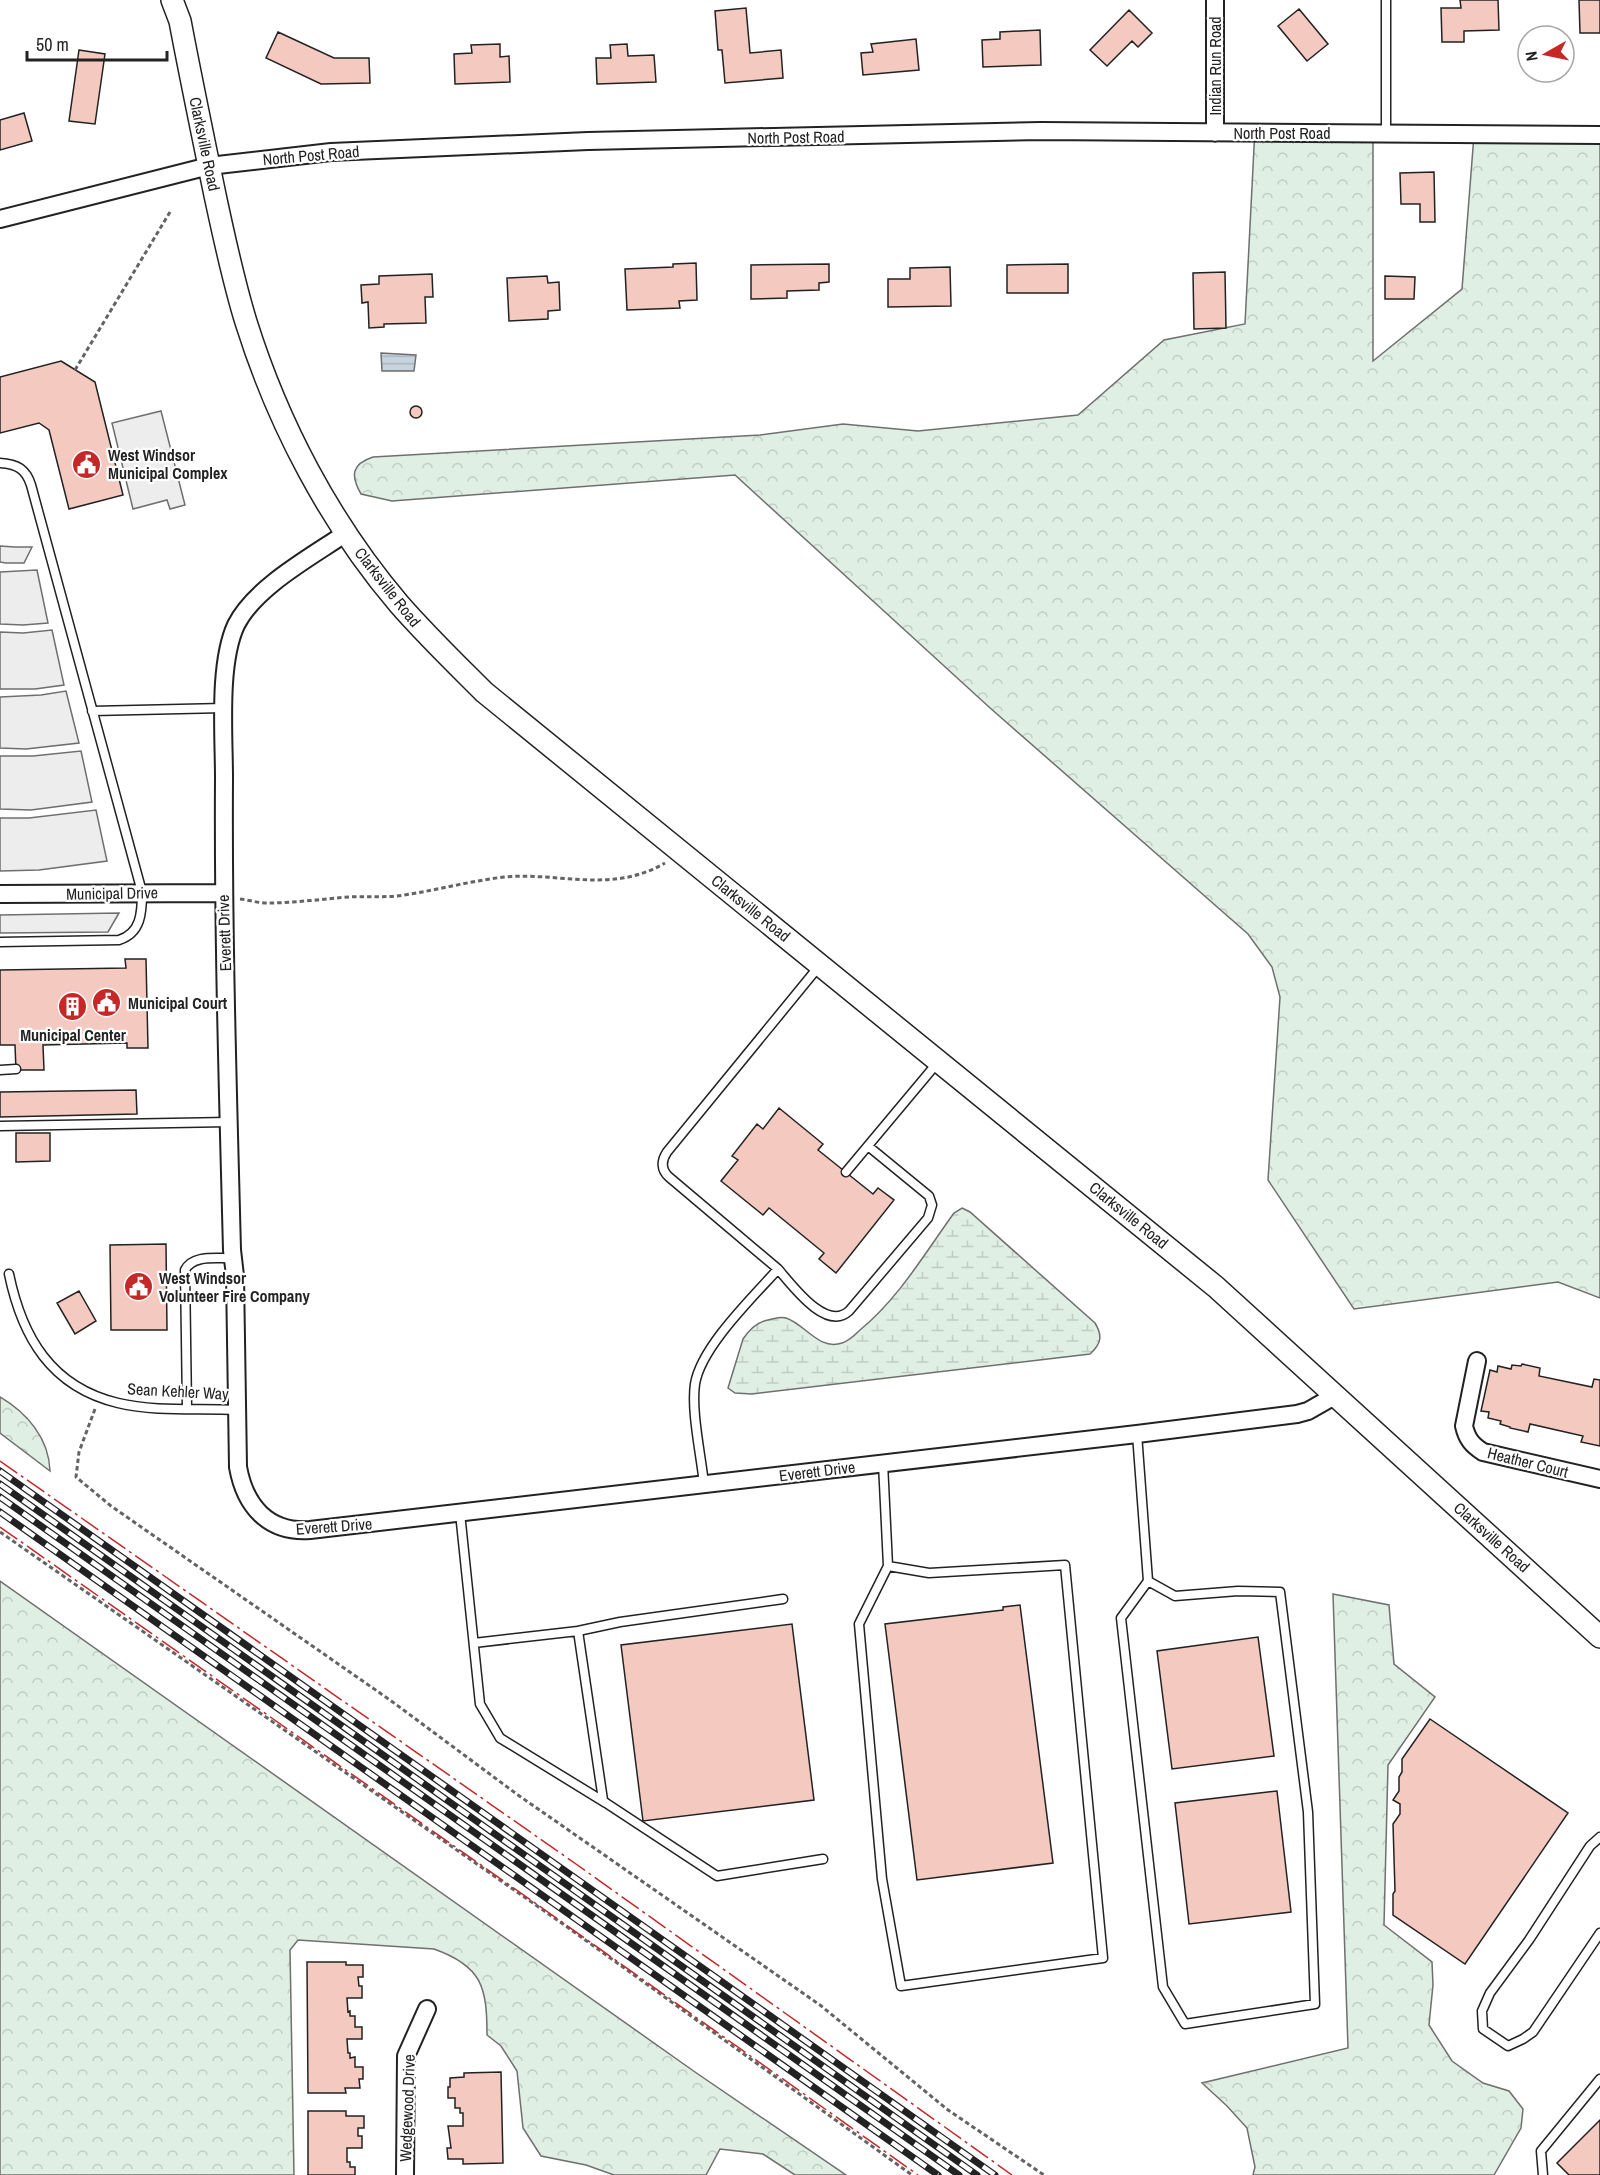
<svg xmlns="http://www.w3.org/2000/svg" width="1600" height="2175" viewBox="0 0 1600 2175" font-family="'Archivo Narrow',sans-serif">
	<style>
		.forest { fill: url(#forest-crowns); stroke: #6f6f6f; stroke-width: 1.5 }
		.wetland { fill: url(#wetland-marsh); stroke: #6f6f6f; stroke-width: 1.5 }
		.parking { fill: #ededed; stroke: #6f6f6f; stroke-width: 1.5 }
		.water { fill: url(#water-rules); stroke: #6f6f6f; stroke-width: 1.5 }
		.building { fill: #f3c9c0; stroke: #222; stroke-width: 1.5 }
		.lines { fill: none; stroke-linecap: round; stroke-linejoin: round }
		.service-casing { stroke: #222; stroke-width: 11 }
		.minor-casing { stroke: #222; stroke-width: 20 }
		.tertiary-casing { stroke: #222; stroke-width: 24 }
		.path { stroke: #646464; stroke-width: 3; stroke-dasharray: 4.5 3; stroke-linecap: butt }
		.service { stroke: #fff; stroke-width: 8 }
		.minor { stroke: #fff; stroke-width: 16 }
		.tertiary { stroke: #fff; stroke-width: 21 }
		.rail-casing { stroke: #222; stroke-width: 7 }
		.rail { stroke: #fff; stroke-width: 4.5; stroke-dasharray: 14; stroke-linecap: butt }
		.power { stroke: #c62828; stroke-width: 1.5; stroke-dasharray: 21 4.5 3 4.5; stroke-linecap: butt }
		.labels { text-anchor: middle; stroke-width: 4.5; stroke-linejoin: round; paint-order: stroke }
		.street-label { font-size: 16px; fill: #222; stroke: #fff }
		.poi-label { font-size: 16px; font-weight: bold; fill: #222; stroke: #fff; text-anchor: start }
	</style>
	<defs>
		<pattern id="forest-crowns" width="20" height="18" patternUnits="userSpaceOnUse" patternTransform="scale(1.5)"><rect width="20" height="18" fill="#e0efe3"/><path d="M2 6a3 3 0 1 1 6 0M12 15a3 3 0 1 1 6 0" fill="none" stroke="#c0cdc2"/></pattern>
		<pattern id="wetland-marsh" width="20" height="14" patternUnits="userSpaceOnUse" patternTransform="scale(1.5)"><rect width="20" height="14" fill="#e0efe3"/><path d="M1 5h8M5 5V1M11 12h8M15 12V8" fill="none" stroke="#c0cdc2"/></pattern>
		<pattern id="water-rules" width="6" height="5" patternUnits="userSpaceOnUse" patternTransform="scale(1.5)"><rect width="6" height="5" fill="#c7d3dd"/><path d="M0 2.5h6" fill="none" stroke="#abb5bd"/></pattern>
	</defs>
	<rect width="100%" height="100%" fill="#fff"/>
	<path class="forest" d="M 1255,128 L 1373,129 L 1373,361 L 1462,289 L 1474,135 L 1600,134 L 1600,1298 L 1558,1282 L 1354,1309 L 1268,1180 L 1280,997 L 1272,967 L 1248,934 L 989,707 L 735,475 L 392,501 L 361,494 C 350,475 352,464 373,457 L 760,435 L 843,424 L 918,431 L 1078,415 L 1164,340 L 1245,324 Z
		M 0,1397 C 27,1413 49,1438 50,1471 L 0,1433 Z
		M 0,1581 L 695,2072 L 846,2175 L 795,2175 L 763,2154 L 720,2149 L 706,2175 L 614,2175 L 586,2165 L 541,2156 L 523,2128 L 517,2071 L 501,2046 L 487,2035 C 487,1987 482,1966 434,1949 L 298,1940 L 290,1950 L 294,2175 L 0,2175 Z
		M 1333,1594 L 1389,1605 L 1394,1664 L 1435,1697 L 1388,1765 L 1384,1925 L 1432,1962 L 1433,1985 L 1429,2025 L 1452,2061 L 1483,2083 L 1509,2091 L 1523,2109 L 1521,2128 L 1494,2175 L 1253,2175 L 1255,2167 L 1247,2128 L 1227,2106 L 1202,2083 L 1348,2048 Z"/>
	<path class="wetland" d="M 962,1208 L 970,1212 L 1095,1323 C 1103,1336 1101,1344 1090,1354 L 752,1394 L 735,1393 L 728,1388 L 743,1339 C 749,1330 757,1322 768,1320 C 774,1319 780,1316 786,1318 C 805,1324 819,1351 842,1343 C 849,1341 855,1335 860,1330 C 899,1298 925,1253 954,1213 Z"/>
	<path class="parking" d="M 161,411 L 185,505 L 170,509 L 167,500 L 133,509 L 112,423 Z
		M 0,546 L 15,547 L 32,547 L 24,563 L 6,563 L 0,562 Z
		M 37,570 L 48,623 L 23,625 L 0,624 L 0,572 Z
		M 52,630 L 64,685 L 35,689 L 0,689 L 0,632 L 23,633 Z
		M 66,691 L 79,743 L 26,749 L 0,748 L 0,697 L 41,695 Z
		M 81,751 L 92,802 L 31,810 L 0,809 L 0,756 L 33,756 Z
		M 96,810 L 107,861 L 39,870 L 0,871 L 0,818 L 29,818 Z
		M 119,913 L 108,932 L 0,933 L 0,915 Z"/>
	<path class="water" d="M 381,353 L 416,355 L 414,371 L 382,371 Z"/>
	<path class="building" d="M 1460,0 L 1498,0 L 1499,30 L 1464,31 L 1464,42 L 1442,42 L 1441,8 L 1461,8 Z
		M 1579,0 L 1600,0 L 1600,33 L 1580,33 Z
		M 746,8 L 750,53 L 781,50 L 783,78 L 725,83 L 722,50 L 718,50 L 715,11 Z
		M 1299,9 L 1328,44 L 1307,61 L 1278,26 Z
		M 1129,10 L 1152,33 L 1138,47 L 1132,41 L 1107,66 L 1090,50 Z
		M 1040,30 L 1041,65 L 983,67 L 982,40 L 1000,39 L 1000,32 Z
		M 278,32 L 334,58 L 369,58 L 370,83 L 321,84 L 266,58 Z
		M 916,39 L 919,70 L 863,75 L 861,53 L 873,52 L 871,44 Z
		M 500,44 L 500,57 L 509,56 L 510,82 L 455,84 L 454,54 L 472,53 L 471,45 Z
		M 627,44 L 628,56 L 654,55 L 656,82 L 597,84 L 596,58 L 611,58 L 610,45 Z
		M 79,50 L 105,54 L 95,124 L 69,121 Z
		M 24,113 L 32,141 L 0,150 L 0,120 Z
		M 1434,172 L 1435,222 L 1420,222 L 1420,204 L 1401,204 L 1400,173 Z
		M 696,263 L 697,300 L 679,301 L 680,308 L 627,310 L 625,269 L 673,267 L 673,264 Z
		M 829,264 L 829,282 L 819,283 L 819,290 L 787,291 L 787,298 L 751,299 L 751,265 Z
		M 1068,264 L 1068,293 L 1007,293 L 1007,265 Z
		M 950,267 L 951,306 L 888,307 L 888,279 L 910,279 L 910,268 Z
		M 1225,272 L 1226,328 L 1194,329 L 1193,273 Z
		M 432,274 L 433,297 L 425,297 L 426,323 L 384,324 L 384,327 L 369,328 L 368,302 L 362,303 L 361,285 L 379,284 L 379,276 Z
		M 547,276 L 548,283 L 559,282 L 560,310 L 548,311 L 548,319 L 509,321 L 507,278 Z
		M 1385,276 L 1415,277 L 1414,299 L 1385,299 Z
		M 61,361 L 95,382 L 123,495 L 69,509 L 49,430 L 39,423 L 0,433 L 0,377 Z
		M410 412a6 6 0 1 1 12 0a6 6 0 1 1-12 0Z
		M 125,959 L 146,959 L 148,1048 L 127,1048 L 127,1043 L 43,1045 L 44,1070 L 16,1070 L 15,1045 L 0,1045 L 0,970 L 126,968 Z
		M 136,1090 L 137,1114 L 0,1117 L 0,1092 Z
		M 779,1108 L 823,1144 L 818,1150 L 873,1194 L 878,1188 L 894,1200 L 836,1273 L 819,1259 L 824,1253 L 769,1208 L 763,1215 L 721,1181 L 738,1160 L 732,1156 L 757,1124 L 763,1129 Z
		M 16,1133 L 50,1133 L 50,1161 L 16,1162 Z
		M 166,1244 L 167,1330 L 111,1330 L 110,1245 Z
		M 79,1291 L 96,1321 L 75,1334 L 57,1303 Z
		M 1522,1364 L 1540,1368 L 1539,1376 L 1592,1387 L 1594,1379 L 1600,1380 L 1600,1446 L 1581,1442 L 1583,1436 L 1530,1424 L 1528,1432 L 1510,1428 L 1510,1427 L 1500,1424 L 1501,1421 L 1488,1418 L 1489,1412 L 1481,1411 L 1490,1370 L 1497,1372 L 1498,1366 L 1511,1369 L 1512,1365 L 1521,1366 Z
		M 1020,1605 L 1053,1863 L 917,1880 L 885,1624 L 1003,1610 L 1003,1607 Z
		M 792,1624 L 814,1800 L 643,1821 L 621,1645 Z
		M 1258,1637 L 1274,1756 L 1172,1769 L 1157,1651 Z
		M 1430,1719 L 1568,1813 L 1465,1964 L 1393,1915 L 1393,1894 L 1395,1891 L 1393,1824 L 1400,1814 L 1400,1804 L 1393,1800 L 1399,1791 L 1399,1777 L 1402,1772 L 1402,1759 Z
		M 1277,1791 L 1291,1912 L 1189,1924 L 1175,1803 Z
		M 307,1962 L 346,1962 L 346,1965 L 363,1965 L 363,1977 L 358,1977 L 359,1986 L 362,1986 L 362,1998 L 347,1998 L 348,2012 L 350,2011 L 350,2016 L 355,2016 L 355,2027 L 362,2027 L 362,2039 L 347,2039 L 348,2053 L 350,2053 L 350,2058 L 355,2057 L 355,2067 L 363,2067 L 363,2079 L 359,2079 L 360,2088 L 345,2088 L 346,2093 L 308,2093 Z
		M 501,2072 L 503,2163 L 463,2164 L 463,2159 L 448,2159 L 447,2148 L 451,2148 L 448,2126 L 463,2126 L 463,2113 L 460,2113 L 460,2108 L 455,2108 L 455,2098 L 448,2098 L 448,2087 L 450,2087 L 450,2078 L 464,2077 L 464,2073 Z
		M 308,2111 L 346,2111 L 346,2116 L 364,2116 L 364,2128 L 358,2128 L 358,2136 L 362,2136 L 362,2148 L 347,2148 L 347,2162 L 350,2162 L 350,2167 L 355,2167 L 355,2175 L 308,2175 Z
		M 1600,2120 L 1600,2175 L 1569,2175 L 1557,2163 Z"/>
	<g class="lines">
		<defs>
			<path id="service" d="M 1386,0 L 1386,134
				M 0,463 C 17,464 26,469 31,485 L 142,892 C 142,913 141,933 119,940 L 0,942
				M 92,711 L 224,708
				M 0,1070 L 16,1069
				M 0,1126 L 229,1122
				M 846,1172 L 938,1062
				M 778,1269 C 792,1285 826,1332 849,1311 L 928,1218 L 932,1205 L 929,1196 L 868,1146
				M 9,1274 C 22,1337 51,1387 118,1403 C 156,1412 198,1408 237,1410
				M 187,1408 L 185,1270 C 193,1254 217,1259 233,1258
				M 1137,1434 L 1148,1581 L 1121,1618 L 1163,1987 L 1185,2024 L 1315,2004 L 1308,1812 L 1280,1592 L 1238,1591 L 1175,1596 L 1148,1581
				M 883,1463 L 888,1566 L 859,1624 L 882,1879 L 901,1986 L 1103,1958 L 1065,1565 L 929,1573 L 888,1566
				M 704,1484 C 701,1455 691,1411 695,1384 C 701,1347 753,1297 778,1269 L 669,1177 C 661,1170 661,1161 667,1152 L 820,965
				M 460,1513 L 480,1704 L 500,1738 L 606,1803 L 717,1876 L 823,1859
				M 578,1631 L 620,1622 L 783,1599
				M 474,1643 L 578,1631 L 603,1800
				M 1600,1837 L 1590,1846 L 1529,1940 L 1490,1993 L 1482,2011 L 1483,2029 L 1508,2046 L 1523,2039 L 1533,2032 L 1600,1933
				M 1543,2175 L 1541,2151 L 1600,2079"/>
			<path id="minor" d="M 1215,0 L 1215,133
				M 0,219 L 209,166 L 331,152 L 588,141 L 1041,131 L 1600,135
				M 346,533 C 311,557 255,587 236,625 C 218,664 224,734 224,778 C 223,935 228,1093 232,1250 L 235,1276 L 238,1467 C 245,1506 268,1533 310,1530 L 1137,1434 L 1297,1414 L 1308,1411 L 1336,1395
				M 0,894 L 223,893
				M 1477,1361 L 1464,1426 C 1467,1439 1472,1445 1483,1452 L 1600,1479
				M 405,2175 L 406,2056 L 427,2009"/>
			<path id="tertiary" d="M 172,0 L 180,21 C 191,79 203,137 215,195 C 224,237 233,280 246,322 C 278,424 330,523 399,604 C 426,635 455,663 484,692 L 1216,1287 L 1600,1637"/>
		</defs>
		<use href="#service" class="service-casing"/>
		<use href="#minor" class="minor-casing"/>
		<use href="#tertiary" class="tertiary-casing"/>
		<path class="path" d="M 75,370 L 170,212
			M 240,899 C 249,900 258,903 267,903 C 294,903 322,899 349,897 C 368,896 386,898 404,895 C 438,890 470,881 504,877 C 560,872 612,894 665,863
			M 95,1409 L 79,1452 L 76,1477 L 111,1506 L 390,1700 L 518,1795 L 820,2005 L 948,2110 L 1044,2175
			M 0,1532 L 563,1924 L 912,2175"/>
		<use href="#service" class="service"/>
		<use href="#minor" class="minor"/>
		<use href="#tertiary" class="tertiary"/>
		<defs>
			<path id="rail" d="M 0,1471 L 995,2175
				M 0,1484 L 977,2175
				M 0,1497 L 959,2175
				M 0,1512 L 938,2175"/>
		</defs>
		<use href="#rail" class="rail-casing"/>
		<use href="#rail" class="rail"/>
		<path class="power" d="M 0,1461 L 576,1864 L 1012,2175
			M 0,1527 L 545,1910 L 918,2175"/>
	</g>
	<defs>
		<symbol id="civic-disc" viewBox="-11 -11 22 22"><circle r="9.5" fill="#c62828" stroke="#fff"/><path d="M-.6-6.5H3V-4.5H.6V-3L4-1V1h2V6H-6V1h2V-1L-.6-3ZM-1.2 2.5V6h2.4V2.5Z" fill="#fff"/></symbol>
		<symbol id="building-disc" viewBox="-11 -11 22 22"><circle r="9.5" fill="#c62828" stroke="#fff"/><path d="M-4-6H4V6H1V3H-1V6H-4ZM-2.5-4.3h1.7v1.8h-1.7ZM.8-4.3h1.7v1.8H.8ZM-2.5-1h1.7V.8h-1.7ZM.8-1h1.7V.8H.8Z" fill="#fff"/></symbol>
	</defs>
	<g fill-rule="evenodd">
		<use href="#civic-disc" x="70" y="448" width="33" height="33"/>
		<use href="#civic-disc" x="90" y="986" width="33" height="33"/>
		<use href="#building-disc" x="56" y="990" width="33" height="33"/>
		<use href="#civic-disc" x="122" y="1270" width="33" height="33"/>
	</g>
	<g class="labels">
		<g class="street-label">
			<text transform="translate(1215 66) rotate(-90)" y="6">Indian Run Road</text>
			<text x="1282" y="139">North Post Road</text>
			<text transform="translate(796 137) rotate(-1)" y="6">North Post Road</text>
			<text transform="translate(205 144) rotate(78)" y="6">Clarksville Road</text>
			<text transform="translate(311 155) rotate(-5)" y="6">North Post Road</text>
			<text transform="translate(388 587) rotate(52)" y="6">Clarksville Road</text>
			<text transform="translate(112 893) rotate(-1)" y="6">Municipal Drive</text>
			<text transform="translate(751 908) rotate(39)" y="6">Clarksville Road</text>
			<text transform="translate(224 933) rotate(-92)" y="6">Everett Drive</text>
			<text transform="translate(1129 1215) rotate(39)" y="6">Clarksville Road</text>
			<text transform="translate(178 1391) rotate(3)" y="6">Sean Kehler Way</text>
			<text transform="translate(1528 1462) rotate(14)" y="6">Heather Court</text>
			<text transform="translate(817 1471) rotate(-7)" y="6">Everett Drive</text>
			<text transform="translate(334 1526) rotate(-4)" y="6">Everett Drive</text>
			<text transform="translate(1492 1537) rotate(42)" y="6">Clarksville Road</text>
			<text transform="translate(407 2108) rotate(-88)" y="6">Wedgewood Drive</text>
		</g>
		<g class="poi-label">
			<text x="108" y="461">West Windsor<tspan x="108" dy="18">Municipal Complex</tspan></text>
			<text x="128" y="1009">Municipal Court</text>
			<text x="73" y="1041" text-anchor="middle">Municipal Center</text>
			<text x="159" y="1284">West Windsor<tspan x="159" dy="18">Volunteer Fire Company</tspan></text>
		</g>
	</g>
	<g transform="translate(1546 54) rotate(261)"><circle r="28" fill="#ffffff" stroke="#a7a7a7" stroke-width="1.5"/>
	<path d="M0-4.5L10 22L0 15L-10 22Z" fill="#c62828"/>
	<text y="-9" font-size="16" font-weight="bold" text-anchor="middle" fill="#222222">N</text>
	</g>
	<path d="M27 51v9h140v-9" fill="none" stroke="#222222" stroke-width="3"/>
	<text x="36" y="51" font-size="18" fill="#222222" stroke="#ffffff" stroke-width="4.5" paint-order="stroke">50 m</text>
</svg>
